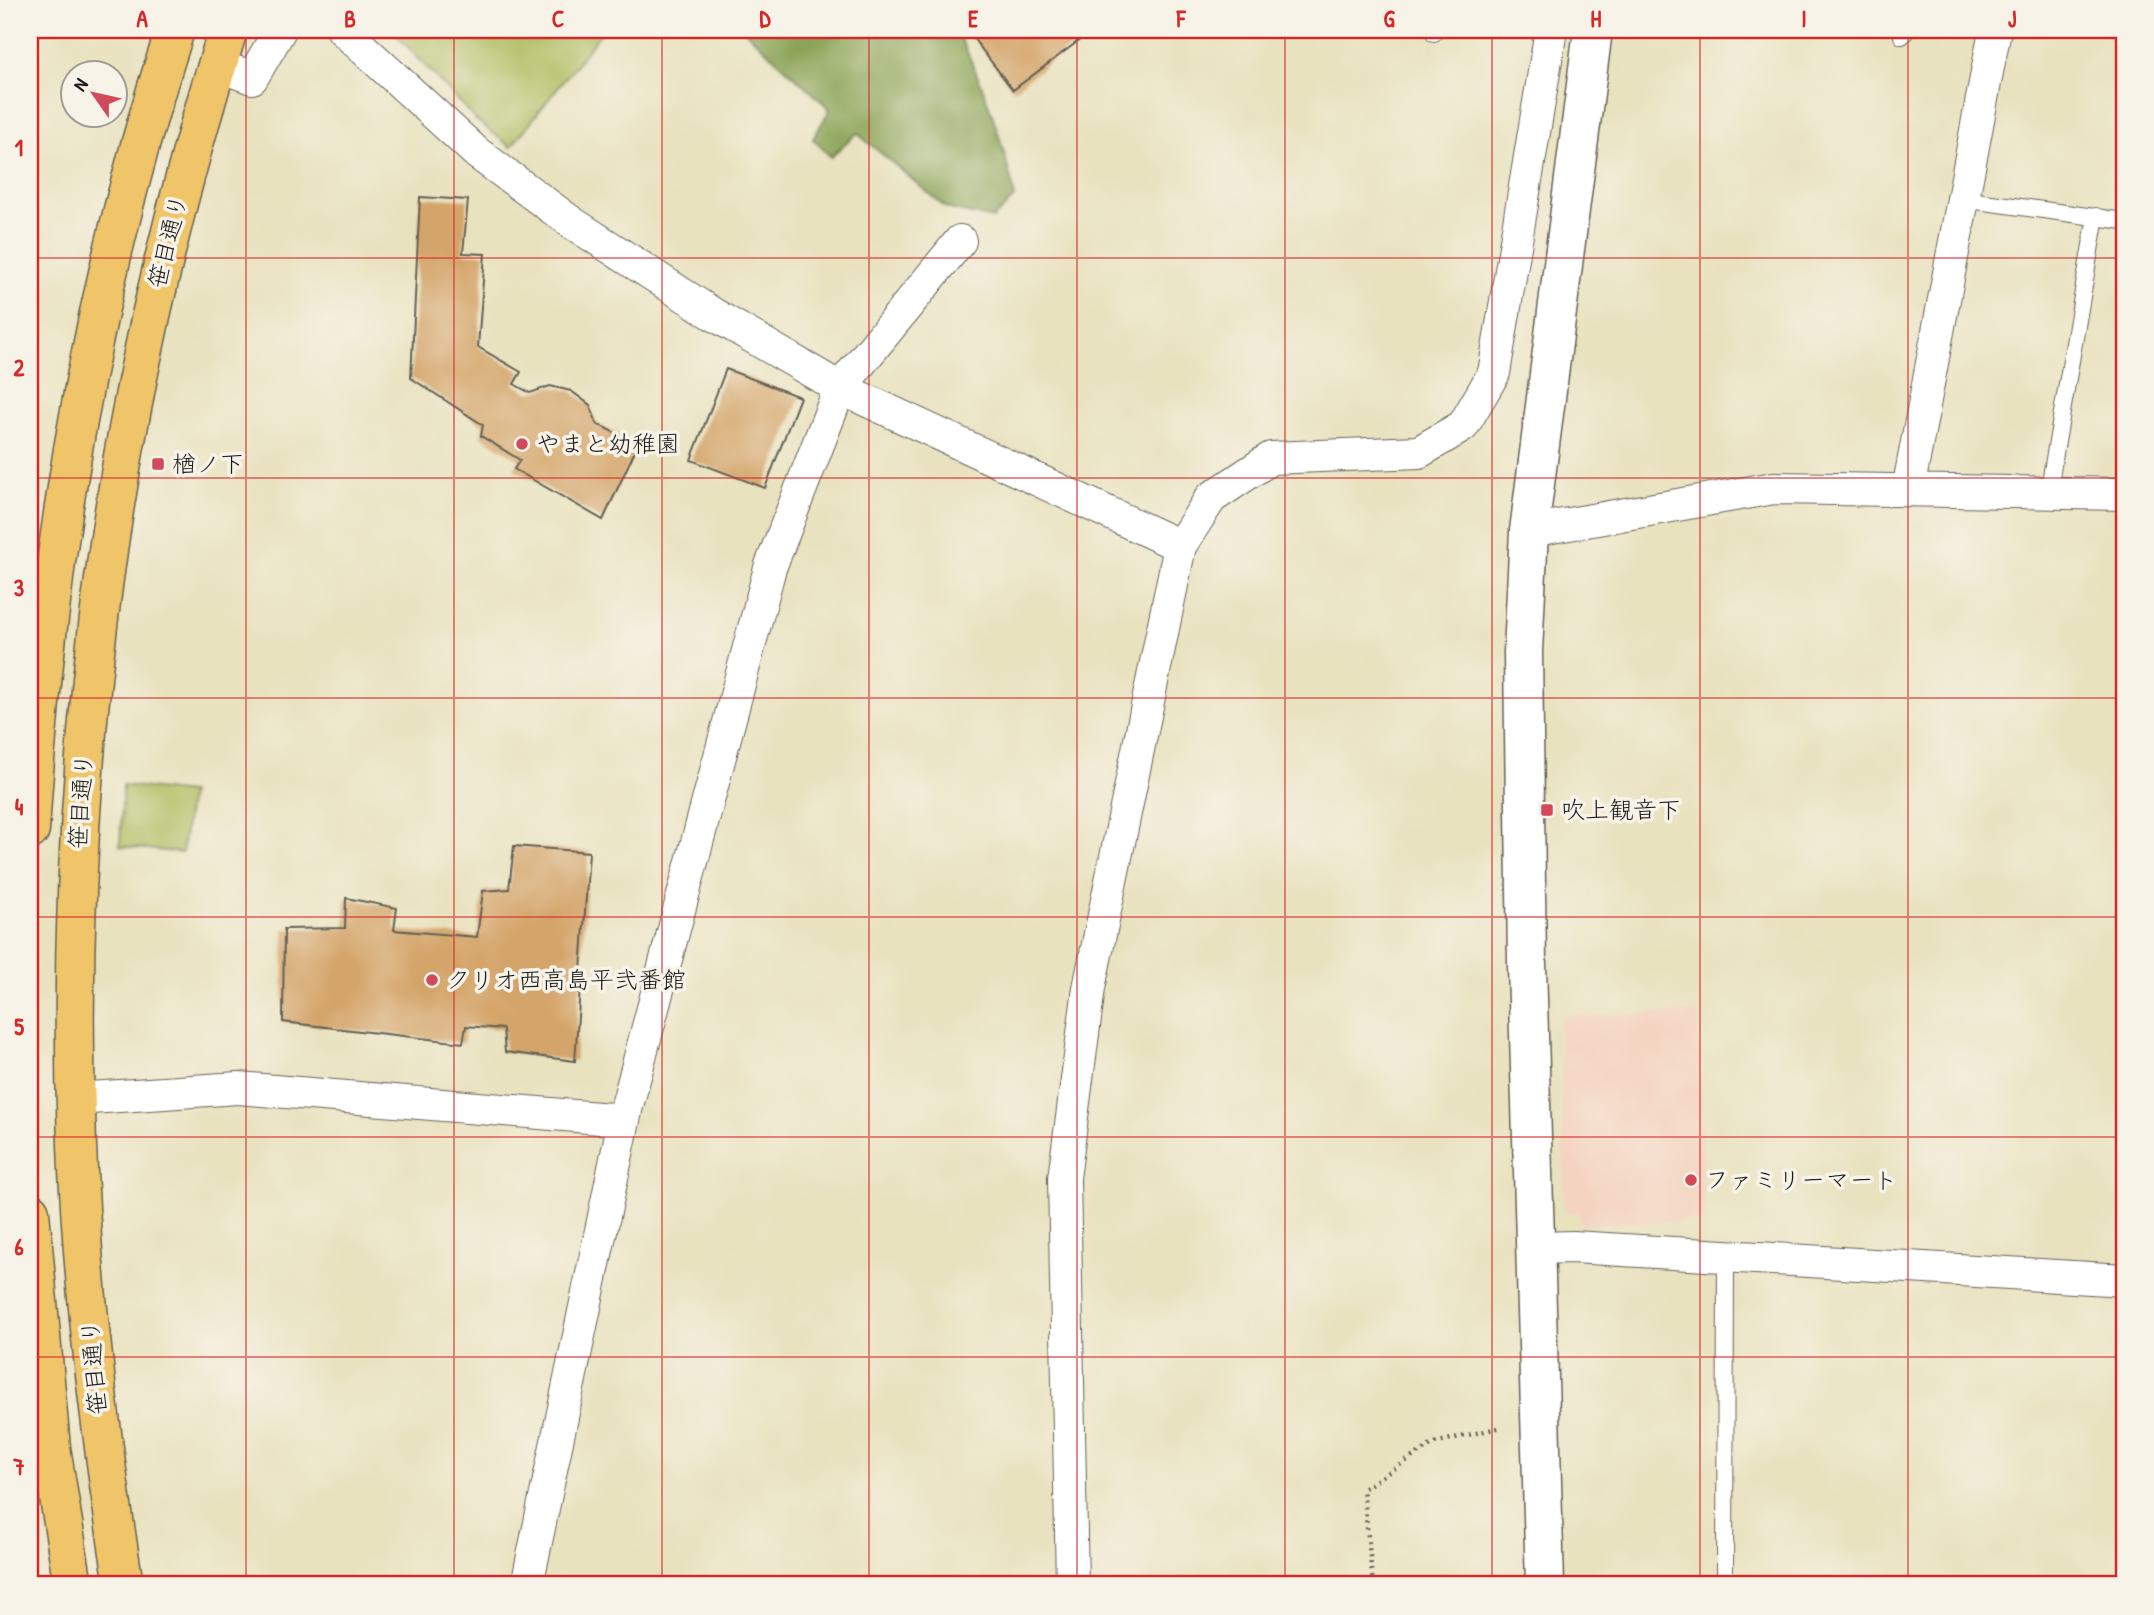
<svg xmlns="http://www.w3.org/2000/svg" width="2154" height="1615" viewBox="0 0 2154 1615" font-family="'Patrick Hand','Klee One',sans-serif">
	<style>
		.built { fill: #f4d3c0 }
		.green { fill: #aebb5d; stroke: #656c3c; stroke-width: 2 }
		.forest { fill: #8aa354; stroke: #536038; stroke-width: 2 }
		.building { fill: #d4a56a }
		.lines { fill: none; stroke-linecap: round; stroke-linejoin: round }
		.service-casing { stroke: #646155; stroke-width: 18 }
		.minor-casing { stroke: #646155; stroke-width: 34 }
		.tertiary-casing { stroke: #646155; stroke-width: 41 }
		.primary-casing { stroke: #646155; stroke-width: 41 }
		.path { stroke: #646155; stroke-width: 4.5; stroke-dasharray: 2 5; stroke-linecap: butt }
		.service { stroke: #fff; stroke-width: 16 }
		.minor { stroke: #fff; stroke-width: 32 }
		.tertiary { stroke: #fff; stroke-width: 38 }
		.primary { stroke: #f0c469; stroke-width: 38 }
		.grid { fill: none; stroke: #d62828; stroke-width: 2; stroke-opacity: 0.55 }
		.poi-dot { fill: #d1495b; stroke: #f7f3e8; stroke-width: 2.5 }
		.labels { text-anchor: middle; stroke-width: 7; stroke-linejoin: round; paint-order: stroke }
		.street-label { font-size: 24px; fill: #1c1c1c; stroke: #f7f3e8 }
		.poi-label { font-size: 24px; fill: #1c1c1c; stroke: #f7f3e8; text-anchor: start }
		.neatline { fill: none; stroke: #d62828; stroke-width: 2.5 }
		.grid-label { font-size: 23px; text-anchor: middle; font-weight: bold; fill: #d62828 }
	</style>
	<rect width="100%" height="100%" fill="#f7f3e8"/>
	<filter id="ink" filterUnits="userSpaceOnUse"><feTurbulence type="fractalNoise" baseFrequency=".0143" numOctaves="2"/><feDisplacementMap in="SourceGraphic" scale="14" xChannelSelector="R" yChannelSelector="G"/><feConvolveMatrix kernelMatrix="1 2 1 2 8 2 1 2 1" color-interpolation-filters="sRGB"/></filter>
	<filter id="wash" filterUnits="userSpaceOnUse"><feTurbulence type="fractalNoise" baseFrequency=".00686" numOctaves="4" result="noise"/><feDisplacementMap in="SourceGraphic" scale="28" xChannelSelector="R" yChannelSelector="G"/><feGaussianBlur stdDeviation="1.57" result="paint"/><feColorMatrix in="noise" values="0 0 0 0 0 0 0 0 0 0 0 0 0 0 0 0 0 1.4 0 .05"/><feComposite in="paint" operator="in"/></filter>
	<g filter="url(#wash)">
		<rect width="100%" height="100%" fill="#e9e2bf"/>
		<path class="built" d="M 1698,1012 L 1705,1220 L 1581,1225 L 1579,1212 L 1564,1212 L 1560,1016 Z"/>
		<path class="green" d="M 392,30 L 603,30 L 511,147 L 476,120 Z
			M 123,785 L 190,793 L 182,853 L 120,846 Z"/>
		<path class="forest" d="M 744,30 L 956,30 C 984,83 1002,138 1015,197 L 993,219 L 946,208 L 857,133 L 831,157 L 813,139 L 830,109 Z"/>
		<g id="blocks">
			<path class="building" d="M 967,30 L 1093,30 L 1013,90 Z
				M 420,197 L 468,200 L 463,253 L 485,254 L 478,347 L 521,372 L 514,384 L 530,393 L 550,386 L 571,391 L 590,405 L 597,424 L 638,444 L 603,520 L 514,469 L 520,460 L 481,436 L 483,425 L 411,378 Z
				M 726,369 L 800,397 L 765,488 L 691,460 Z
				M 514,846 L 589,852 L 575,1061 L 505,1052 L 503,1029 L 466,1026 L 463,1043 L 283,1022 L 284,929 L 345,928 L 346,898 L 397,908 L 394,930 L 477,937 L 483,891 L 509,889 Z"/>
		</g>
	</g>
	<g filter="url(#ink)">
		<use href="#blocks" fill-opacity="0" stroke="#646155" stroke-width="2"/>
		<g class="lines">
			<defs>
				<path id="service" d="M 1434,33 L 1434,30
					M 1902,36 L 1907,30
					M 1962,199 L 2124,221
					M 2048,494 L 2096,216
					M 1725,1585 L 1726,1258"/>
				<path id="minor" d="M 343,30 L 477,153 L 571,222 L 713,314 L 840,388 L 1180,546
					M 217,65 L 252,78 L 280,30
					M 1908,490 L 1995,30
					M 1529,531 L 1774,488 L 2124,494
					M 75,1099 L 238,1088 L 624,1120
					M 1536,1248 L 1573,1247 L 2124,1280
					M 527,1585 L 627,1106 L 770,568 L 840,388 L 960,241
					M 1072,1585 L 1064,1178 L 1089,988 L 1180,546 L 1211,498 L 1271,458 L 1419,452 L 1463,426 L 1494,373 L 1551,30"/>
				<path id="tertiary" d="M 1545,1585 L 1527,965 L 1523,652 L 1529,531 L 1593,30"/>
				<path id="primary" d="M 30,830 C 47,558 90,289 175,30
					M 30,1212 L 51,1448 L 73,1585
					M 124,1585 C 101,1440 82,1292 77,1145 C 63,762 112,395 228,30"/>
			</defs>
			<use href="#service" class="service-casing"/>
			<use href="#minor" class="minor-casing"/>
			<use href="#tertiary" class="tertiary-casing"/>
			<use href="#primary" class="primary-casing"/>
			<path class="path" d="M 1373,1585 L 1363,1489 L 1434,1443 L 1502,1427"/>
			<use href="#service" class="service"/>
			<use href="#minor" class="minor"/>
			<use href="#tertiary" class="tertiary"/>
			<use href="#primary" class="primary"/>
		</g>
	</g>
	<path class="grid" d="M 246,30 L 246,1585M 454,30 L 454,1585M 662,30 L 662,1585M 869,30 L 869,1585M 1077,30 L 1077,1585M 1285,30 L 1285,1585M 1492,30 L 1492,1585M 1700,30 L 1700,1585M 1908,30 L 1908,1585M 30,258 L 2124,258M 30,478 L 2124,478M 30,698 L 2124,698M 30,917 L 2124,917M 30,1137 L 2124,1137M 30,1357 L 2124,1357"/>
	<g class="poi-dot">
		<circle cx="522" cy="444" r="7"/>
		<rect x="151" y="457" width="14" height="14" rx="3.5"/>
		<rect x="1540" y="803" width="14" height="14" rx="3.5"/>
		<circle cx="432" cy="980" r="7"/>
		<circle cx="1691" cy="1180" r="7"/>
	</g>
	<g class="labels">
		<g class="street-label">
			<text transform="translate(168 241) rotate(-76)" y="8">笹目通り</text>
			<text transform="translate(81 801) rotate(-86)" y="8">笹目通り</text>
			<text transform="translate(94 1367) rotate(-95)" y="8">笹目通り</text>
		</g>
		<g class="poi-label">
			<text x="536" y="452">やまと幼稚園</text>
			<text x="172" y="472">楢ノ下</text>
			<text x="1561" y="818">吹上観音下</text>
			<text x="446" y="988">クリオ西高島平弐番館</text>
			<text x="1705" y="1188">ファミリーマート</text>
		</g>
	</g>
	<rect width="2154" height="1615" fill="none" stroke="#f7f3e8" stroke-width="77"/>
	<g transform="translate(94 94) rotate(304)"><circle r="33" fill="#f7f3e8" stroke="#9f9d96" stroke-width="2"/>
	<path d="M0-5L12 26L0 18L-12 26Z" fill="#d1495b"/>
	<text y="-10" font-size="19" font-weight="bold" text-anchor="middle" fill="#1c1c1c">N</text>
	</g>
	<rect x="38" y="38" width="2078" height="1538" class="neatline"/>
	<g class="grid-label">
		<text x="142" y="27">A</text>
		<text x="350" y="27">B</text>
		<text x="558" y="27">C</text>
		<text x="765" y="27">D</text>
		<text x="973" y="27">E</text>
		<text x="1181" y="27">F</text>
		<text x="1389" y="27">G</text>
		<text x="1596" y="27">H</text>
		<text x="1804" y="27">I</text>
		<text x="2012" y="27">J</text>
		<text x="19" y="156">1</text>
		<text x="19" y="376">2</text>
		<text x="19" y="596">3</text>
		<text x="19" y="815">4</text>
		<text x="19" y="1035">5</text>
		<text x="19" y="1255">6</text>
		<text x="19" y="1475">7</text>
	</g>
</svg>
